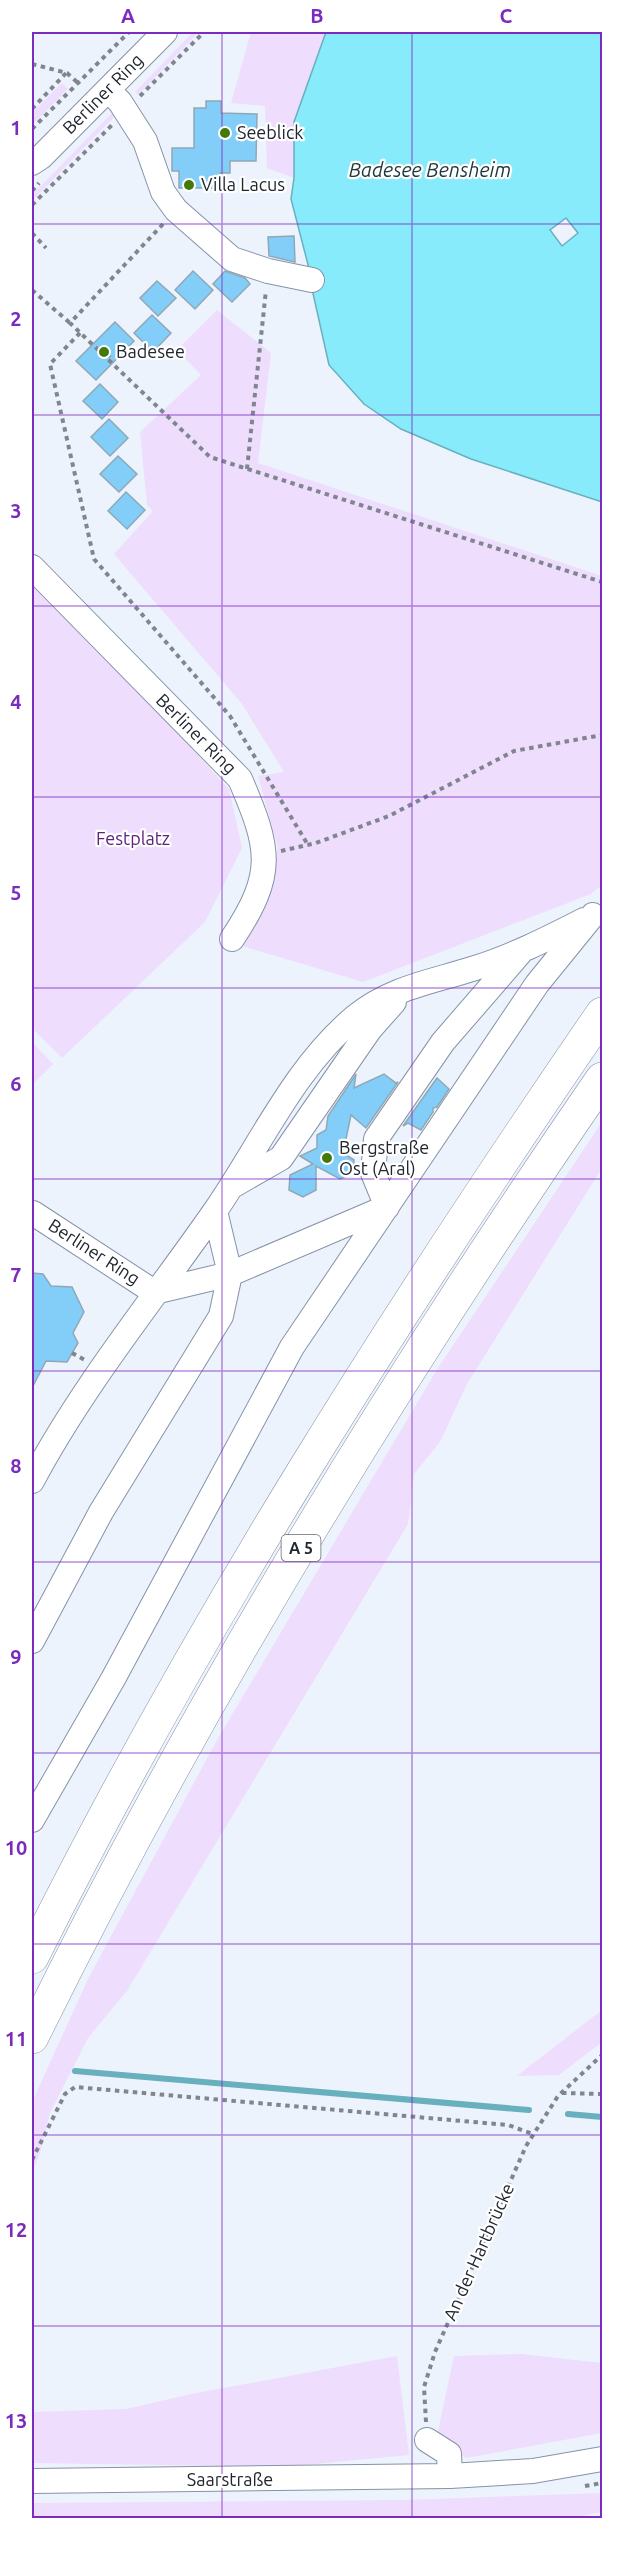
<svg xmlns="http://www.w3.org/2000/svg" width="634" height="2550" viewBox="0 0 634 2550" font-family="Ubuntu,sans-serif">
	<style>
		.green { fill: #eeddfd }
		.water { fill: #87ebfb; stroke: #68b0be; stroke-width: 1.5; fill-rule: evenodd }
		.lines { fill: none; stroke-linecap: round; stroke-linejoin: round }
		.stream { stroke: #68b0be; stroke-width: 6 }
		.building { fill: #82cef9; stroke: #8fa8b6; stroke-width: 1.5 }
		.minor-casing { stroke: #8593a8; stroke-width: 26 }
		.highway-casing { stroke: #8593a8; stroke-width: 34 }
		.path { stroke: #80868f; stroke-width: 4; stroke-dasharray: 4.5 4.5; stroke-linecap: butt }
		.minor { stroke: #fff; stroke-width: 24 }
		.highway { stroke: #fff; stroke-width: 33 }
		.grid { fill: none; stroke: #7b2cbf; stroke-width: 1.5; stroke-opacity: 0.55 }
		.poi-dot { fill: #437909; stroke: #fff; stroke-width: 2 }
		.labels { text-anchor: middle; stroke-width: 4.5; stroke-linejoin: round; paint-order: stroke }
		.shield { fill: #fff; stroke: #64686d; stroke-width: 1.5 }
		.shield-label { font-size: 16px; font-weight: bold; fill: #21272f }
		.street-label { font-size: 18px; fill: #21272f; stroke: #fff }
		.poi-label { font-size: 18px; fill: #21272f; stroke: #fff; text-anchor: start }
		.park-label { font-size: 18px; fill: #5b227e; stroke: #fff }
		.water-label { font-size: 20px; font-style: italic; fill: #1f363a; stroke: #fff }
		.neatline { fill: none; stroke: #7b2cbf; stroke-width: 2 }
		.grid-label { font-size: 20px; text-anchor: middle; font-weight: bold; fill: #7b2cbf }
	</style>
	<rect width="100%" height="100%" fill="#edf3fc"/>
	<path class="green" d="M 193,32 L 199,32 L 138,95 L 135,92 Z
		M 251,32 L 326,32 L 294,122 L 294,178 L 267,168 L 265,106 L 231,103 Z
		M 62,83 L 68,89 L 32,125 L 32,113 Z
		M 113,112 L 116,115 L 32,201 L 32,195 Z
		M 217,310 L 271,353 L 258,463 L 602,576 L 602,885 L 591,894 L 363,982 L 242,946 L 267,902 L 278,848 L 258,776 L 284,772 L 242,704 L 114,554 L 153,511 L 147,505 L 140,432 L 201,375 L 177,350 Z
		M 38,582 L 229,789 L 242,848 L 205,922 L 62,1058 L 32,1028 L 32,589 Z
		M 32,1042 L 53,1064 L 32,1085 Z
		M 602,1122 L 602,1168 L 467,1384 L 440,1442 L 414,1474 L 408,1524 L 127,1991 L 88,2038 L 50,2113 L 40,2153 L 32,2173 L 32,2102 L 89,1977 L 217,1740 L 436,1371 Z
		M 602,2010 L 602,2042 L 559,2075 L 517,2076 Z
		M 521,2354 L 602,2363 L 602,2433 L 466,2458 L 436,2440 L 454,2356 Z
		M 397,2356 L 409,2455 L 283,2467 L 32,2463 L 32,2412 L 126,2409 L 191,2394 Z
		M 602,2493 L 602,2512 L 570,2518 L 32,2518 L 32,2503 L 405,2500 Z"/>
	<path class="water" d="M 326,32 L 602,32 L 602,502 L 471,459 L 401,429 L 364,404 L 329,365 L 312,289 L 312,280 L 291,199 L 294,178 L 294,122 ZM 566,218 L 578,233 L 562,246 L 550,230 Z"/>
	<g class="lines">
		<path class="stream" d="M 75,2071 L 529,2110
			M 568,2114 L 602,2117"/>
	</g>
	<path class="building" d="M 206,101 L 221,101 L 221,113 L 257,114 L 256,161 L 230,161 L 230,173 L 220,173 L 220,188 L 179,188 L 179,171 L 172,171 L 172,148 L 194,148 L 194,108 L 206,108 Z
		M 294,236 L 295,262 L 269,256 L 268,237 Z
		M 193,271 L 213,290 L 195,309 L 175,290 Z
		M 225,271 L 245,278 L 250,284 L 232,302 L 213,284 Z
		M 157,281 L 176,298 L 158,316 L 140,298 Z
		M 152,315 L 171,333 L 153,352 L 134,333 Z
		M 115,322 L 134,341 L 96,380 L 76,361 Z
		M 100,384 L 118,402 L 102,419 L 83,401 Z
		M 109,419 L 128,438 L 110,456 L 91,437 Z
		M 118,456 L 137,474 L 119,492 L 100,474 Z
		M 126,492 L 145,510 L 127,529 L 108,511 Z
		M 356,1074 L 354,1088 L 384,1074 L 396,1083 L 398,1082 L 366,1128 L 351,1115 L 343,1153 L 354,1160 L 353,1173 L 340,1179 L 316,1166 L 316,1190 L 303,1197 L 289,1190 L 290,1175 L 313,1164 L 300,1156 L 317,1148 L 317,1135 L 326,1130 L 328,1116 Z
		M 437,1078 L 449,1089 L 437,1107 L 433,1108 L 433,1112 L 421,1130 L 408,1123 L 403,1126 Z
		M 32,1273 L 43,1274 L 51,1286 L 72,1287 L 84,1312 L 73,1333 L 78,1343 L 67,1362 L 46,1361 L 32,1388 Z"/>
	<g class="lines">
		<defs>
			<path id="minor" d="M 108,90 L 120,102 L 145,141 L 163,192 L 176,210 L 232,259 L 268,271 L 312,280
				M 32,163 L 41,157 L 165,32
				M 32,567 L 240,779 C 270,849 276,873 232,939
				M 234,1185 L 281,1158 L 370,1029 L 394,1002
				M 33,1213 L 154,1292 L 230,1274 L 387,1207 L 373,1173 L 376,1139 L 443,1042 L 520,953
				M 32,1481 C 83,1385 153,1300 215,1211 C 260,1146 294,1068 355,1017 C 390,988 431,982 472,969 C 511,957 547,939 584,920
				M 32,1641 L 101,1512 L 221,1316 L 230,1274 L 215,1211
				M 32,1820 L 113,1679 L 292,1347 L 537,984 L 593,915
				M 427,2440 L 449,2454 L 450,2476
				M 32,2481 L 450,2476 L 533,2471 L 602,2459"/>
			<path id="highway" d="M 32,1957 C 196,1628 394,1317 602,1014
				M 32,2037 C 196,1704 391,1385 602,1079"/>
		</defs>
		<use href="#minor" class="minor-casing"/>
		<use href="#highway" class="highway-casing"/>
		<path class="path" d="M 32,64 L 67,73 L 77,82
			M 140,96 L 204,32
			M 32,109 L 66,73
			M 32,129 L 129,32
			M 32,191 L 39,183
			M 32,205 L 112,125
			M 163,224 L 70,323 L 210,457 L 602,582
			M 32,233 L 46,248
			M 32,290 L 70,323
			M 80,333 L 50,364 L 94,559 L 230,716 L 308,845
			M 99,350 C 107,351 109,355 111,362
			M 247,469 L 266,290
			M 281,851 L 316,843 L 389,816 L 514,751 L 602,735
			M 72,1353 L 85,1360
			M 562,2093 L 602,2094
			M 32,2160 L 65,2094 L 75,2087 L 508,2125 L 533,2134
			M 426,2422 L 424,2387 L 435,2352 L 526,2146 L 558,2096 L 602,2055
			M 585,2486 L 602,2483"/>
		<use href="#minor" class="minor"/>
		<use href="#highway" class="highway"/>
	</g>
	<path class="grid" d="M 222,32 L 222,2518M 412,32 L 412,2518M 32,224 L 602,224M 32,415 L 602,415M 32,606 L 602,606M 32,797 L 602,797M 32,988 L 602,988M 32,1179 L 602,1179M 32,1371 L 602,1371M 32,1562 L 602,1562M 32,1753 L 602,1753M 32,1944 L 602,1944M 32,2135 L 602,2135M 32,2326 L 602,2326"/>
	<g class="poi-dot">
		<circle cx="225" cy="133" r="6"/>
		<circle cx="189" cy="185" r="6"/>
		<circle cx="104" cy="352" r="6"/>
		<circle cx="327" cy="1158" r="6"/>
	</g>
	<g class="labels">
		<rect class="shield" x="281.5" y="1535" width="39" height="26" rx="4.5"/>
		<g class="shield-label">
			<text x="301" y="1554">A 5</text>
		</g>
		<g class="street-label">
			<text transform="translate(103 94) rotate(-45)" y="6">Berliner Ring</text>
			<text transform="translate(196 734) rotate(45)" y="6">Berliner Ring</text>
			<text transform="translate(94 1252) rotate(33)" y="6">Berliner Ring</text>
			<text transform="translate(479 2252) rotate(-66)" y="6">An der Hartbrücke</text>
			<text x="230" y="2486">Saarstraße</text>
		</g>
		<g class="poi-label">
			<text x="237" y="139">Seeblick</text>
			<text x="201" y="191">Villa Lacus</text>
			<text x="116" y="358">Badesee</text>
			<text x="339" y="1154">Bergstraße<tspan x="339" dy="21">Ost (Aral)</tspan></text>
		</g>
		<g class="park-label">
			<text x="133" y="845">Festplatz</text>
		</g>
		<g class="water-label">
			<text x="430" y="177">Badesee Bensheim</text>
		</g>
	</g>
	<rect width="634" height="2550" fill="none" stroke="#ffffff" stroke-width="66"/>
	<rect x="33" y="33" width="568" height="2484" class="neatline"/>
	<g class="grid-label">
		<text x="128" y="23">A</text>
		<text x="317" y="23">B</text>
		<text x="506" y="23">C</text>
		<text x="16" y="135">1</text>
		<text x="16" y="326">2</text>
		<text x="16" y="518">3</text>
		<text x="16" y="709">4</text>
		<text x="16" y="900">5</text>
		<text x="16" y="1091">6</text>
		<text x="16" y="1282">7</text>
		<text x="16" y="1473">8</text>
		<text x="16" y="1664">9</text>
		<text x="16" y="1855">10</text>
		<text x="16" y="2046">11</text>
		<text x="16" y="2237">12</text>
		<text x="16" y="2428">13</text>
	</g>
</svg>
